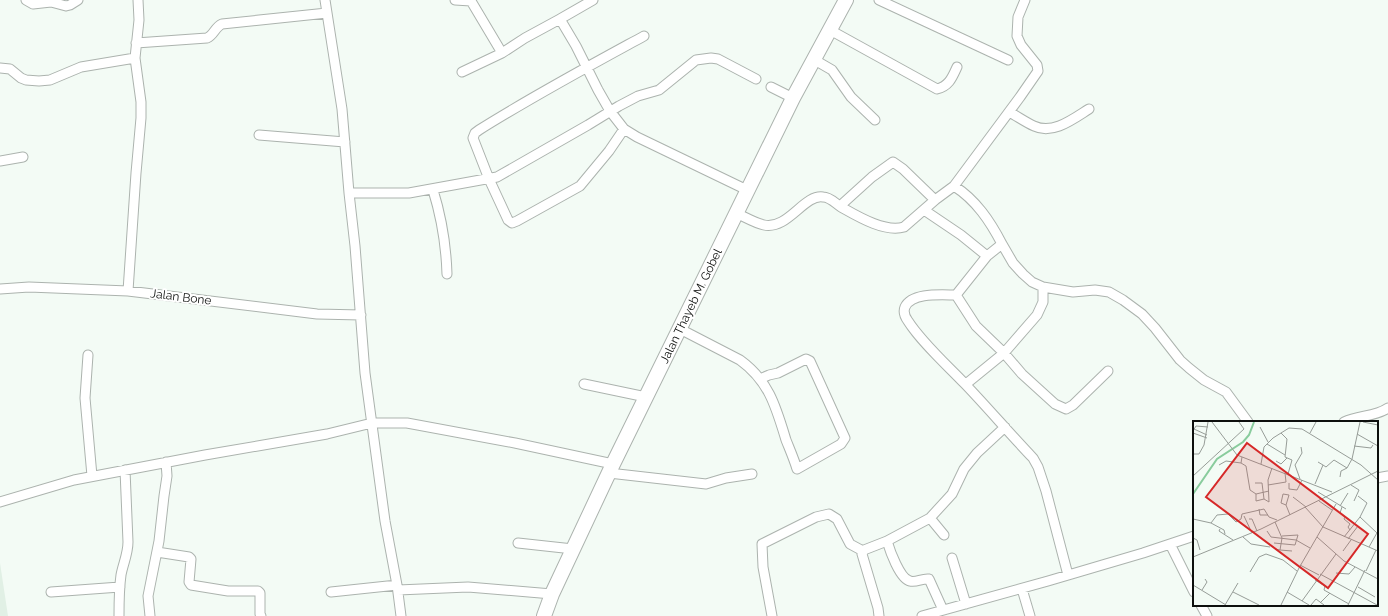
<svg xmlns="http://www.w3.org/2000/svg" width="1388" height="616" viewBox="0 0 1388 616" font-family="Raleway,sans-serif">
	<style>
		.built { fill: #e1f0e5 }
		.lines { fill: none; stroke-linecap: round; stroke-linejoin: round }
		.minor-casing { stroke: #acb3ae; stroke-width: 11 }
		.primary-casing { stroke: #acb3ae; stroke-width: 16 }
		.minor { stroke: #fff; stroke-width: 9 }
		.primary { stroke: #fff; stroke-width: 14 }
		.labels { text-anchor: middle; stroke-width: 4; stroke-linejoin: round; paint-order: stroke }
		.street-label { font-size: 12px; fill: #0d0f0d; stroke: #fff }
		.inset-river { fill: none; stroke: #89cc9d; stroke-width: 2 }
		.inset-road { fill: none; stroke: #979d98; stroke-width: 1 }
		.view { fill: #d62828; fill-opacity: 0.15; stroke: #d62828; stroke-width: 2 }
		.inset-edge { fill: none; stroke: #0d0f0d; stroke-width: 2 }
	</style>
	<rect width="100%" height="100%" fill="#f3fbf5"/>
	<path class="built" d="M 0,563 L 8,616 L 0,616 Z"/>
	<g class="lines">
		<defs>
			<path id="minor" d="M 26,0 L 33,4 L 51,2 L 66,6 L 70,5 L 78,0
				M 325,0 L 342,109 L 349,193 L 355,246 L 365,373 L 385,521 L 397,585 L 401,616
				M 455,0 L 471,1 L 502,53
				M 593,0 L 560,19 L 576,46 L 598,90 L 610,111 L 624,129 L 637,137 L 747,190
				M 879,0 L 1008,60
				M 830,30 L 937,89 C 949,86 952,78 957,67
				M 136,43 L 207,38 C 214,35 215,27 222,24 L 327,13
				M 813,59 L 832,70 L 851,97 L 875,120
				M 0,68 L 10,69 L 21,78 L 26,80 L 39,81 L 50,80 L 81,67 L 135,58
				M 462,72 L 502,53 L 525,38 L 560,19
				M 771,87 L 793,98
				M 1009,112 C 1017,116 1025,122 1034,126 C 1053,135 1073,119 1089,109
				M 624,129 L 609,151 L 580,186 L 517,221 L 512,223 L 508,220 L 489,179 L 473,138 L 475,133 L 479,130 C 533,96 589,66 644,36
				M 259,135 L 345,142
				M 0,161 L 23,157
				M 954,186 C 976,200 990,221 1002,244
				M 433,190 C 442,219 446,243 447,274
				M 349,193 L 409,193 L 497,177 L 588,125 L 619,106 L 638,96 L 659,90 L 696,60 L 711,58 L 718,59 L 756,79
				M 840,206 L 872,177 L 893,162 L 903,169 L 935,200
				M 924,210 L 961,235 L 987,256
				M 736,213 C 745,217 755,223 764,225 C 788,230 804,194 823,197 C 830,197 835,203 841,207 C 857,216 885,233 904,227 L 935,200 L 954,186 L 1020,97 L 1038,71 L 1037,65 L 1021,45 L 1017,36 L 1018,17 L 1025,0
				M 0,289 L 29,287 L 128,291 L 317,314 L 361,315
				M 128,291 L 136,173 L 141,118 L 141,102 L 135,58 L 139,20 L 138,0
				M 956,295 L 987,256 L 1002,244 L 1013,263 L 1023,274 L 1032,282 L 1043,287 L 1073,292 L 1095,290 L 1109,292 L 1123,300 L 1142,314 L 1155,328 L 1180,360 L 1189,368 L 1204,380 L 1226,392 L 1248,422
				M 680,329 L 740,360 C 769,381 776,407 786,440 C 790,450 794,459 797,469 L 841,444 L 845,438 L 810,361 L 806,359 L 778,373 L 769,375 L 760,379
				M 88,355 L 85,398 L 92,476
				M 584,384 L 646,397
				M 966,384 L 1004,353 L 1037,315 L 1043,302 L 1043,287
				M 1344,422 C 1359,415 1375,417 1388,408
				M 609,473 L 706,484 L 726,478 L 752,474
				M 1377,478 L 1388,476
				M 0,502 L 74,480 L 205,455 L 327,434 L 372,423 L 407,423 L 515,443 L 613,464
				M 930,518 L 944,535
				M 518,543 L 573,549
				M 1170,544 L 1194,592
				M 157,552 L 189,557 L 191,559 L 189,582 L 191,585 L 228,591 L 258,591 L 260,593 L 260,614 L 261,616
				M 952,558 L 966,604
				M 1068,575 L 1046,491 L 1038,467 L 1033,458 C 1010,434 988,408 965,384 C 947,365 922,343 908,321 C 905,317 903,312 905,307 C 912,292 942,295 956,295 L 976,326 L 1004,353 L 1022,374 L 1055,404 L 1066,409 L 1073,405 L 1108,371
				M 1022,589 L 1030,616
				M 398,590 L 468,587 L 552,594
				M 51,592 L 120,587
				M 331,592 L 397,585
				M 1201,605 L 1207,616
				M 943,610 L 929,579 C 922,578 916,583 910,581 C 900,579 890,551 887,541 L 930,518 L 952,494 L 964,469 L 977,453 L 1005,427
				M 119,616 C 119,602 119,589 121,575 C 123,564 128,554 128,542 L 125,470
				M 150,616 L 148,596 L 159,541 L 164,496 L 167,476 L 166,462
				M 772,616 L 763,567 L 762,544 L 816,517 L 829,514 L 837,519 L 850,544 L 863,551
				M 879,616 L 878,608 L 862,554 L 864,550 L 887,541
				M 922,616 L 1048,581 L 1143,553 L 1194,536"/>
			<path id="primary" d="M 544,616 L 552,594 L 613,464 L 793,98 L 846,0"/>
		</defs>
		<use href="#minor" class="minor-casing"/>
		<use href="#primary" class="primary-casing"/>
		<use href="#minor" class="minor"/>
		<use href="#primary" class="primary"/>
	</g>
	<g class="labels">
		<g class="street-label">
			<text transform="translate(181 297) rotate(7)" y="4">Jalan Bone</text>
			<text transform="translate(691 306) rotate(-64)" y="4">Jalan Thayeb M. Gobel</text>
		</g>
	</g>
	<g transform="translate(1193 421)">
		<rect width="185" height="185" fill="#f3fbf5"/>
		<path class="inset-river" d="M 0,73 L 24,38 L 50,21 L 56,14 L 61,1"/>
		<path class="inset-road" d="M 19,1 L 44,34 L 139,71M 170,1 L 185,4M 67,6 L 75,21M 1,8 L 14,14M 0,10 L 3,5 L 15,6M 0,12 L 14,17M 88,12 L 94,18 L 92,36 L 99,39 L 95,53M 117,12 L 123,1M 164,13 L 185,25M 74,23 L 92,34M 161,25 L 178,27 L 180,24M 0,33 L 6,33 L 11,24 L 15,1M 49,36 L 48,42 L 53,45 L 57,69 L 63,73 L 63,80 L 71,78M 159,38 L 167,1M 83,40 L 88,43 L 94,37M 68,43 L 71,26 L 80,17 L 96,7 L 109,8 L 168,44 L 185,59M 26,44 L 33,40 L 48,42M 130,44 L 133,46 L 141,39 L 154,47 L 159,38M 0,55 L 51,8 L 46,1M 147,56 L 148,50 L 154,47M 107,58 L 102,44 L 109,32 L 108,26M 62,62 L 69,62 L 71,78 L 76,81 L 75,59 L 79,47M 96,62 L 96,68 L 104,69 L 109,59M 122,63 L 130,44 L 125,41M 75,64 L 93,61 L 92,52M 158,64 L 166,69 L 161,80M 125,71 L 153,88M 63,73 L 76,70M 165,75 L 174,82 L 167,96 L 184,112M 100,76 L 113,86M 126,80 L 139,89M 93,84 L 88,82 L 90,73 L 96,74 L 93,84 L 97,94M 147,85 L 155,72M 112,86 L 130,106 L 185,130M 149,86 L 147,92 L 152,96 L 151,98 L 157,103 L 155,106 L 157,109M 66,88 L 67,94 L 75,94M 51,95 L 59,112M 0,98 L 18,102 L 31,109 L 32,113M 56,98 L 59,98 L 64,110M 82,101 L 89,117 L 87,129 L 82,128M 18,102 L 24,94 L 35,93 L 43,101 L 48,98 L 49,93 L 71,88 L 76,96 L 84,99M 27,108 L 26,110 L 40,119M 74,110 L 78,116 L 103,119 L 117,127M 50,116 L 58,123 L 77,126M 124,116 L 151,140 L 185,158M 151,116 L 167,96M 0,117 L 4,119 L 7,129M 155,118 L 165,105M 81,122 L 102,124 L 105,114 L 89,115M 176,126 L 185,110M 87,129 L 99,130M 150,130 L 158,119M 0,136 L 68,108 L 185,50M 107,144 L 126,154M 173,150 L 183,129M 57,151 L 66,136 L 73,133 L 90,139 L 104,150M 143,152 L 156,153 L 162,146M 127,153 L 184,184M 122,159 L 132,165 L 131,169 L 156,183M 0,164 L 33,184M 165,166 L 182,176M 9,169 L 14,161 L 12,158M 40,171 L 66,184M 94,171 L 116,184M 109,180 L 143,133M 127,182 L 137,172M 32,184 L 45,162M 88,184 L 106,147 L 143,83M 118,184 L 123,178 L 131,184M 155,184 L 172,149"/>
		<path class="view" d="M 54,22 L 175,113 L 135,167 L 13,76 Z"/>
		<rect width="185" height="185" class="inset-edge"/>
	</g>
</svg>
